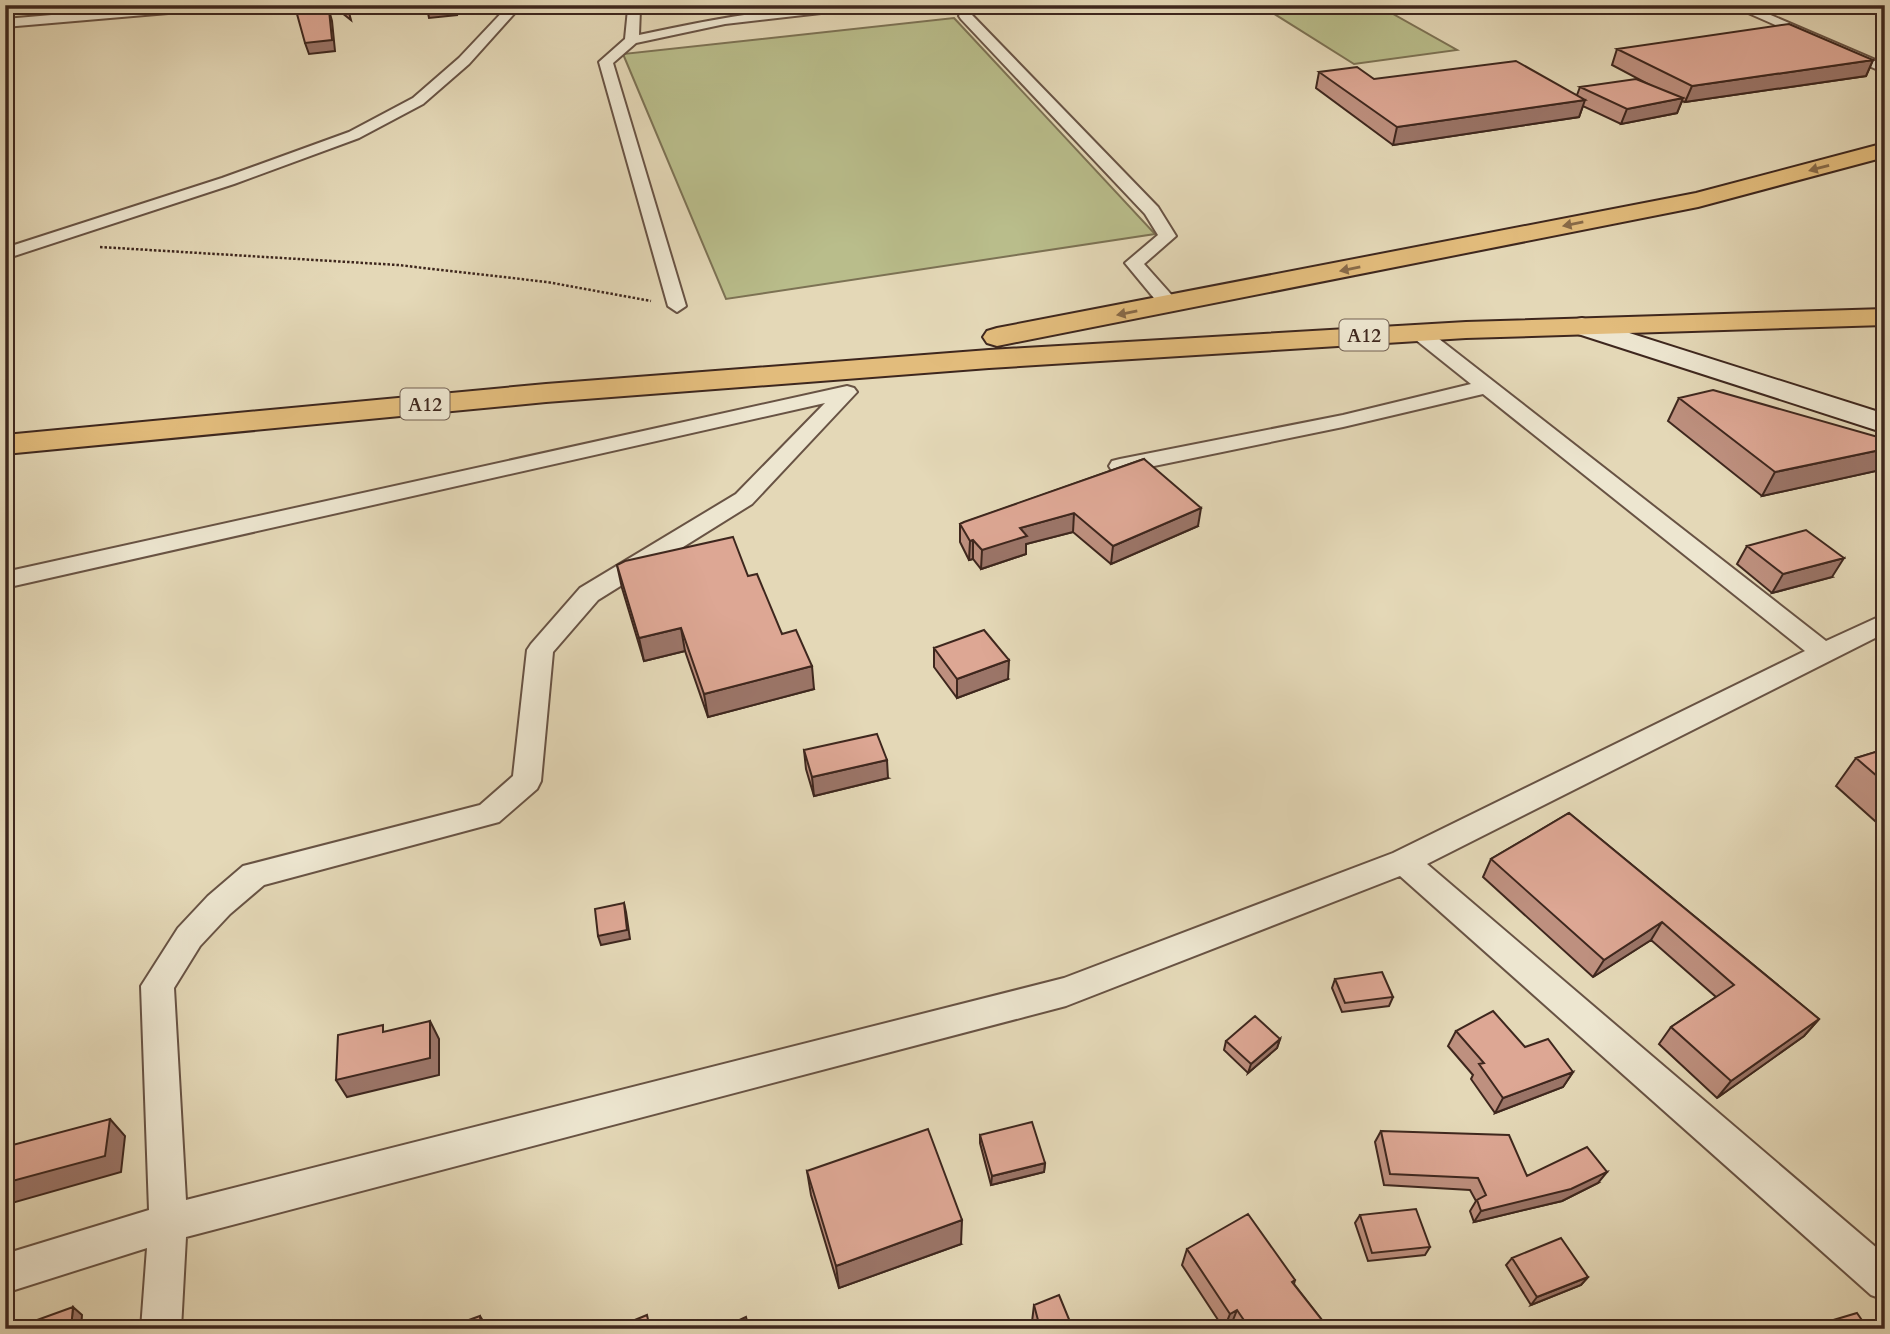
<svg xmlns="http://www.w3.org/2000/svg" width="1890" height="1334" viewBox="0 0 1890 1334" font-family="Cardo,serif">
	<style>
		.green { fill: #b9bd8b; stroke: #7c7254; stroke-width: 2 }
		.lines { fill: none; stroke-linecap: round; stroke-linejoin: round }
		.street-casing { stroke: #685344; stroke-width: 4 }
		.secondary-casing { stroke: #3e271e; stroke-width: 4 }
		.primary-casing { stroke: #3e271e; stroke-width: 4 }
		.path { stroke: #3e271e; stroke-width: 2.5; stroke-dasharray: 2.5 2; stroke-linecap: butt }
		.street { fill: #ede6d0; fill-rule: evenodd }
		.secondary { fill: #ede6d0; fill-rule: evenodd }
		.primary { fill: #e2bc7c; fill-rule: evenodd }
		.wall { fill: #be907f; stroke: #3e271e; stroke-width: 2 }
		.shaded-wall { fill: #9b7568; stroke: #3e271e; stroke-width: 2 }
		.building { fill: #dda794; stroke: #3e271e; stroke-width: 2 }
		.oneway { fill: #886a48 }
		.labels { text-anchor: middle; stroke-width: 5; stroke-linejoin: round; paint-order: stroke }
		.shield { fill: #ede6d0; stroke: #726053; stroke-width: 2 }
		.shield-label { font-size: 19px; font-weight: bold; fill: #3e271e }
	</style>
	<rect width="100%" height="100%" fill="#e4d8b7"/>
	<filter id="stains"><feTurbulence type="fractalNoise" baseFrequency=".00286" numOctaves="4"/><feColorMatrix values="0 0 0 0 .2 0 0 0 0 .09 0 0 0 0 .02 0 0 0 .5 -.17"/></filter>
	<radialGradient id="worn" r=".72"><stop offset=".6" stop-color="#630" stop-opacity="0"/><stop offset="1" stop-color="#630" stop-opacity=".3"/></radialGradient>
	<path class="green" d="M 1260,5 L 1377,5 L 1457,50 L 1354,64 Z
		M 954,18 L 1155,234 L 726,299 L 623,54 Z"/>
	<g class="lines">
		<defs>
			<path id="street" d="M 168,5 L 221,5 L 215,9 L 5,27 L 5,19 Z
				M 509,5 L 522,5 L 469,64 L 423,104 L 359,138 L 234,184 L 5,259 L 5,248 L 222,178 L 349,132 L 413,98 L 459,58 Z
				M 625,5 L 638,5 L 640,9 L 639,35 C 713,19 786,5 862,5 L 856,9 L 725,24 L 636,43 L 613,63 L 686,306 L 677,312 L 668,306 L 599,62 L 625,39 L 628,9 Z
				M 965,5 L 977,5 L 972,15 L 1158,207 L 1176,236 L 1144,264 L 1177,301 L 1179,305 L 1177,309 L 1163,309 L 1125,263 L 1158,235 L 1145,214 L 961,19 L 959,16 Z
				M 1730,5 L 1747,5 L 1885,64 L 1885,73 Z
				M 1418,326 L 1425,328 L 1826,641 L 1885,614 L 1885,633 L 1427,864 L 1885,1255 L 1885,1300 L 1871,1295 L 1400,876 L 1066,1006 L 186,1237 L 181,1329 L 141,1329 L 147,1248 L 5,1293 L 5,1254 L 149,1210 L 141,986 L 178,928 L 208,896 L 243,866 L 480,805 L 513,776 L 527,650 L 531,644 L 580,588 L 736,494 L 825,403 L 5,588 L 5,572 L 847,386 L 854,388 L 857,392 L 752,504 L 598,600 L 553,652 L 541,781 L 537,789 L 499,822 L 264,885 L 230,914 L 200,946 L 174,988 L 186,1200 L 1064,978 L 1393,853 L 1805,651 L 1483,394 L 1343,427 L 1120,473 L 1112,471 L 1109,466 L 1112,461 L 1120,459 L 1343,415 L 1471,384 L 1411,336 L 1408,332 L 1411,328 Z"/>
			<path id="secondary" d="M 1582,318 L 1885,414 L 1885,433 L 1572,332 L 1568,326 L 1572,320 Z"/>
			<path id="primary" d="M 1885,143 L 1885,157 L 1698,207 L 997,346 L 987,343 L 983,337 L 987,331 L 997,328 L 1696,193 Z
				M 1885,309 L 1885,325 L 1466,338 L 989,368 L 546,402 L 5,454 L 5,435 L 546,384 L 989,350 L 1466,322 Z"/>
		</defs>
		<use href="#street" class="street-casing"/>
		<use href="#secondary" class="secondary-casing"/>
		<use href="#primary" class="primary-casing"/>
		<path class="path" d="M 100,247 L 398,265 L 547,282 L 651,301"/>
		<use href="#street" class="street"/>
		<use href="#secondary" class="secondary"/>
		<use href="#primary" class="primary"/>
	</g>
	<path class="wall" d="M 332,5 L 347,5 L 351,20 Z
		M 1617,49 L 1873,60 L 1866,76 L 1685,102 L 1682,101 L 1677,113 L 1621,124 L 1583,106 L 1579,117 L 1393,145 L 1316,88 L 1319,72 L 1374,79 L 1577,95 L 1580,87 L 1650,85 L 1612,65 Z
		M 1679,398 L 1885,439 L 1885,469 L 1762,496 L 1668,421 Z
		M 1144,459 L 1198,526 L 1111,564 L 1073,532 L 1026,544 L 1026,554 L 981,569 L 973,559 L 969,560 L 960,542 L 960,524 Z
		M 1747,546 L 1832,577 L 1772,593 L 1737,564 Z
		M 617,565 L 748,576 L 814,689 L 708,717 L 685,651 L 644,661 L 622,588 Z
		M 934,648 L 1008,679 L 957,698 L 934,667 Z
		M 1885,749 L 1885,830 L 1836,786 L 1856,758 Z
		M 804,750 L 888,778 L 814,796 L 806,769 Z
		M 1569,813 L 1819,1019 L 1804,1036 L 1717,1098 L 1659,1044 L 1671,1027 L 1716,997 L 1651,940 L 1593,977 L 1483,877 L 1491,859 Z
		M 1335,979 L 1393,997 L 1389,1006 L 1342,1012 L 1332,988 Z
		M 1456,1031 L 1525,1047 L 1573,1072 L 1563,1087 L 1495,1113 L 1471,1079 L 1473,1075 L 1448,1046 Z
		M 1280,1039 L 1277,1048 L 1248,1073 L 1224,1050 L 1226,1041 Z
		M 1381,1131 L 1527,1176 L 1598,1183 L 1562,1201 L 1474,1222 L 1470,1211 L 1476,1201 L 1470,1190 L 1384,1185 L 1375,1142 Z
		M 980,1135 L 1045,1163 L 1044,1172 L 991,1185 L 980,1143 Z
		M 807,1171 L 961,1244 L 839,1288 L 811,1195 Z
		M 1360,1215 L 1430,1247 L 1425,1255 L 1368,1261 L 1355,1223 Z
		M 1187,1249 L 1295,1280 L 1294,1284 L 1329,1329 L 1234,1329 L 1231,1325 L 1224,1329 L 1182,1265 Z
		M 1512,1258 L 1588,1277 L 1581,1285 L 1531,1305 L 1506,1265 Z
		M 1034,1305 L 1073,1329 L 1032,1322 Z"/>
	<path class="shaded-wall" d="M 455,5 L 457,15 L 429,18 L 427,8 Z
		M 764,5 L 797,5 L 765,9 Z
		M 329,10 L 332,21 L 335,51 L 309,54 L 305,43 Z
		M 1873,60 L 1866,76 L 1685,102 L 1692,86 Z
		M 1683,98 L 1677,113 L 1621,124 L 1627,109 Z
		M 1585,100 L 1579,117 L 1393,145 L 1397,127 Z
		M 1885,449 L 1885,469 L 1762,496 L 1775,472 Z
		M 1201,508 L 1198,526 L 1111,564 L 1113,546 Z
		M 1074,513 L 1073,532 L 1026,544 L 1026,554 L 981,569 L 982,550 L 1020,528 Z
		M 973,540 L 973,559 L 969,560 L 970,541 Z
		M 1844,558 L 1832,577 L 1772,593 L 1783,574 Z
		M 681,628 L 685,651 L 644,661 L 639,638 Z
		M 1009,660 L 1008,679 L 957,698 L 957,679 Z
		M 812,666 L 814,689 L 708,717 L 704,694 Z
		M 887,760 L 888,778 L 814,796 L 812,777 Z
		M 624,903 L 626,912 L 630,939 L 601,945 L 598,936 Z
		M 1662,922 L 1651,940 L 1593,977 L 1604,960 Z
		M 1819,1019 L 1804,1036 L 1717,1098 L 1731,1081 Z
		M 430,1021 L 439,1039 L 439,1075 L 347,1097 L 336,1080 Z
		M 1280,1039 L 1277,1048 L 1248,1073 L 1251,1064 Z
		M 1573,1072 L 1563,1087 L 1495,1113 L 1503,1098 Z
		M 110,1119 L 125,1136 L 121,1172 L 12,1203 L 5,1197 L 5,1183 Z
		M 1045,1163 L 1044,1172 L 991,1185 L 992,1176 Z
		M 1607,1172 L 1598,1183 L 1562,1201 L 1474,1222 L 1481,1211 Z
		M 962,1220 L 961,1244 L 839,1288 L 836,1266 Z
		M 1588,1277 L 1581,1285 L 1531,1305 L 1537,1297 Z
		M 73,1307 L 82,1315 L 81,1329 L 71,1329 Z
		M 1237,1310 L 1231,1325 L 1224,1329 L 1230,1314 Z
		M 480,1316 L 488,1329 L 481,1329 Z"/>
	<path class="building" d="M 426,5 L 451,5 L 427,8 Z
		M 329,10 L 332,40 L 305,43 L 297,14 Z
		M 1789,24 L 1873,60 L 1692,86 L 1617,49 Z
		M 1516,61 L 1585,100 L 1397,127 L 1319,72 L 1357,67 L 1374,79 Z
		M 1636,79 L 1683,98 L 1627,109 L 1580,87 Z
		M 1713,390 L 1885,439 L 1885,449 L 1775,472 L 1679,398 Z
		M 1144,459 L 1201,508 L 1113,546 L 1074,513 L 1020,528 L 1027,536 L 982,550 L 973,540 L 970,541 L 960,524 L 964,522 Z
		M 1806,530 L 1844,558 L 1783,574 L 1747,546 Z
		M 733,537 L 748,576 L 757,574 L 782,634 L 796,630 L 812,666 L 704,694 L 681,628 L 639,638 L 617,565 L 625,561 Z
		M 984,630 L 1009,660 L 957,679 L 934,648 Z
		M 877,734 L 887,760 L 812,777 L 804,750 Z
		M 1885,749 L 1885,783 L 1856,758 Z
		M 1569,813 L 1819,1019 L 1731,1081 L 1671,1027 L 1734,985 L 1662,922 L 1604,960 L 1491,859 Z
		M 624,903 L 627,930 L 598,936 L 595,909 Z
		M 1382,972 L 1393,997 L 1345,1003 L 1335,979 Z
		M 1493,1011 L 1525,1047 L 1548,1039 L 1573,1072 L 1503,1098 L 1479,1064 L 1484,1063 L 1456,1031 Z
		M 1255,1016 L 1280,1039 L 1251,1064 L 1226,1041 Z
		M 430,1021 L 430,1058 L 336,1080 L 338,1035 L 383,1025 L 383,1032 Z
		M 110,1119 L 105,1156 L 5,1183 L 5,1147 Z
		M 1032,1122 L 1045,1163 L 992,1176 L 980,1135 Z
		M 928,1129 L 962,1220 L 836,1266 L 807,1171 Z
		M 1381,1131 L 1509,1135 L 1527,1176 L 1587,1147 L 1607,1172 L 1571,1189 L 1481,1211 L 1477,1200 L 1486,1195 L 1478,1178 L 1390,1174 Z
		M 1416,1209 L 1430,1247 L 1372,1253 L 1360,1215 Z
		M 1248,1214 L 1295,1280 L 1292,1282 L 1329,1329 L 1250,1329 L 1237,1310 L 1230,1314 L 1187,1249 Z
		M 1561,1238 L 1588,1277 L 1537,1297 L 1512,1258 Z
		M 1059,1295 L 1073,1329 L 1015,1329 L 1014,1328 L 1038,1320 L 1034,1305 Z
		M 73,1307 L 71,1329 L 15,1329 L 15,1328 Z
		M 1857,1313 L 1868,1329 L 1803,1329 Z
		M 647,1315 L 650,1329 L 613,1329 Z
		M 480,1316 L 481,1329 L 444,1329 Z
		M 746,1317 L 749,1329 L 720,1329 Z"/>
	<defs><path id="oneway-solid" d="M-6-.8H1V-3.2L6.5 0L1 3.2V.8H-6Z" transform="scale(1.75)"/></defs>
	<g class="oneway">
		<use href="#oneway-solid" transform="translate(1819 168) rotate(165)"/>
		<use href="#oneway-solid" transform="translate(1573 224) rotate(169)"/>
		<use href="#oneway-solid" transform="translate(1350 269) rotate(169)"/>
		<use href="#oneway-solid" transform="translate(1127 313) rotate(169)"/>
	</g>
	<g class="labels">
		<g class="shield">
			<rect x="1339.5" y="319.5" width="49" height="31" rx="5"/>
			<rect x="400.5" y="388.5" width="49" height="31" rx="5"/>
		</g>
		<g class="shield-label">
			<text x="1364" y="342">A12</text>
			<text x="425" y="411">A12</text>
		</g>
	</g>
	<rect width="1890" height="1334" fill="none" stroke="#e4d8b7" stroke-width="28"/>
	<rect x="7" y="7" width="1876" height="1320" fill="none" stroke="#3e271e" stroke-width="3.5"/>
	<rect x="14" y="14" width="1862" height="1306" fill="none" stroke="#3e271e" stroke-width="2"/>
	<rect width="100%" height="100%" filter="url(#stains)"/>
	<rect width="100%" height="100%" fill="url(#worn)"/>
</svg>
